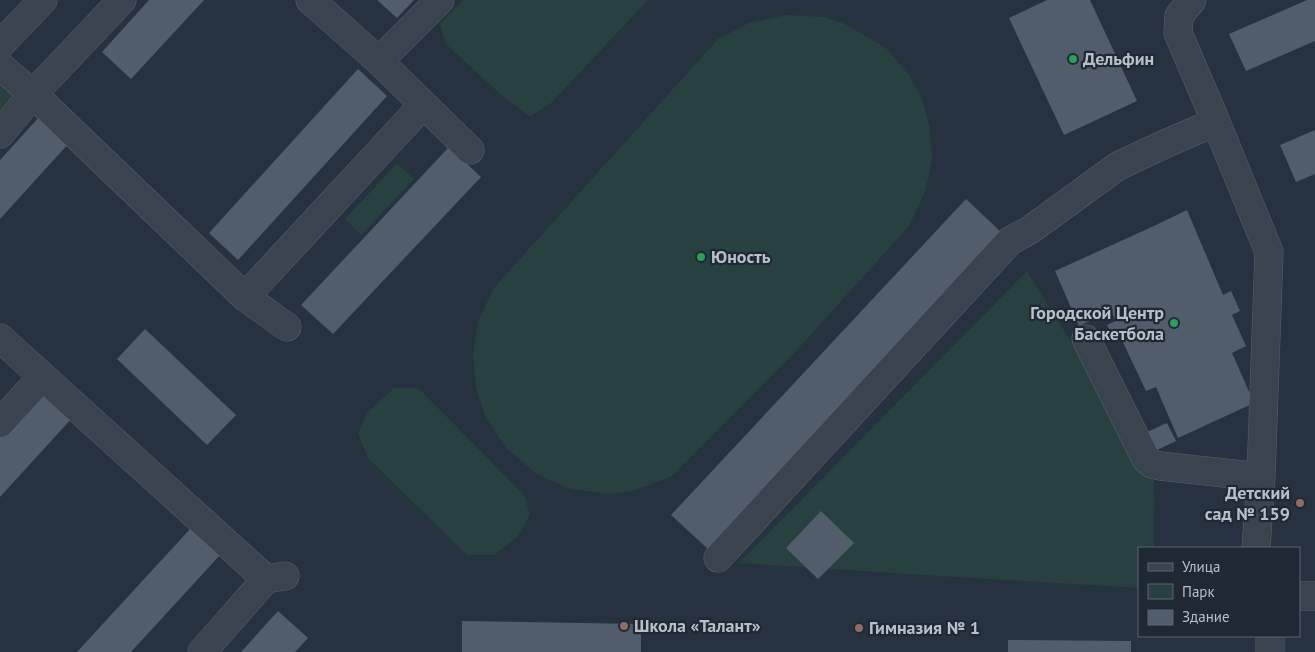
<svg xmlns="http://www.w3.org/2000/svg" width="1315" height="652" viewBox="0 0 1315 652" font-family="'PT Sans',sans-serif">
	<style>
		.green { fill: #294041 }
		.building { fill: #525d6c }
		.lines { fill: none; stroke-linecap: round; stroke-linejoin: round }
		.minor-casing { stroke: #58626c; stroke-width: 29 }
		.minor { stroke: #3a444f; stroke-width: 28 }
		.leisure-dot { fill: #2e9e5b; stroke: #1f2934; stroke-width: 2 }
		.education-dot { fill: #8d6e63; stroke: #1f2934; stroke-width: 2 }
		.labels { text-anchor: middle; stroke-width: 4.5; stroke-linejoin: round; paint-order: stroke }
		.poi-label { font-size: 18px; font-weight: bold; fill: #b7bfc9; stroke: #1f2934; text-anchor: start }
	</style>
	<rect width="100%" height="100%" fill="#26323f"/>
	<path class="green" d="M 463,0 L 648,0 L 551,103 L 530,117 L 499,93 L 445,43 L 440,24 Z
		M 786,15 L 824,17 L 845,24 L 886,48 L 909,75 L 922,99 L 930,128 L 932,159 L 925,192 L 909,226 L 797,350 L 672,476 L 633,491 L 609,494 L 570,489 L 537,474 L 506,448 L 485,416 L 476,388 L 473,353 L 478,322 L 493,289 L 718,39 L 749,23 Z
		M 0,79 L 22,99 L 0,122 Z
		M 397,163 L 414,179 L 361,235 L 345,219 Z
		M 1027,271 L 1154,476 L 1154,496 L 1155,498 L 1154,514 L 1154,548 L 1139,548 L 1139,588 L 958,577 L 957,578 L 956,577 L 739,563 Z
		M 394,388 L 418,388 L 524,495 L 530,515 L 517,537 L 494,555 L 467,555 L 368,458 L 358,434 L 366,414 Z"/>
	<path class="building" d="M 149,0 L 204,0 L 131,79 L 102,52 Z
		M 377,0 L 414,0 L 397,18 Z
		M 1047,0 L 1090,0 L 1137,101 L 1064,135 L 1009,18 Z
		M 1307,0 L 1315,0 L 1315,41 L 1246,71 L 1229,34 Z
		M 358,69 L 387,96 L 238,260 L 209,233 Z
		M 41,115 L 70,142 L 0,219 L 0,160 Z
		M 1315,130 L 1315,174 L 1296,182 L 1280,145 Z
		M 449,147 L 481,177 L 333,334 L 301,305 Z
		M 966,199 L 1002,233 L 708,549 L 671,515 Z
		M 1187,210 L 1223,295 L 1231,291 L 1240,311 L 1232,315 L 1246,346 L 1232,353 L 1254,403 L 1178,438 L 1156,387 L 1146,391 L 1119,334 L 1113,337 L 1107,325 L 1116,321 L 1111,311 L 1079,326 L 1055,271 L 1156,225 Z
		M 145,329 L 236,415 L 207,445 L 117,359 Z
		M 44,391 L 73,417 L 0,497 L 0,438 Z
		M 1167,423 L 1176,441 L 1153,452 L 1145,433 Z
		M 821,511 L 854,543 L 818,579 L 786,548 Z
		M 191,528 L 221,554 L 131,652 L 77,652 Z
		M 278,611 L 308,638 L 295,652 L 241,652 Z
		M 462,621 L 641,624 L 641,652 L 462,652 Z
		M 1008,640 L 1131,641 L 1131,652 L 1008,652 Z"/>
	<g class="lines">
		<defs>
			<path id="minor" d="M 310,0 L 379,61 L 470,150
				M 1192,0 L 1179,16 L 1178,33 L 1216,122 L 1269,252 L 1261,477 L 1256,548
				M 0,45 L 43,0
				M 379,61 L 440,0
				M 0,66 L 33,94 L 245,297 L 287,327
				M 0,134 L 33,94 L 122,0
				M 245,297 L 423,105
				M 0,338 L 266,579 L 285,576
				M 1086,339 L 1146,459 L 1152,464 L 1160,466 L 1261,477
				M 0,423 L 42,377
				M 718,558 L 1010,241 L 1030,230 L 1118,166 L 1167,143 L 1216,122
				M 1299,596 L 1315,596
				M 202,652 L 266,579
				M 1270,652 L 1270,636"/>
		</defs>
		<use href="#minor" class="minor-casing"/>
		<use href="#minor" class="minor"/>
	</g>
	<g class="leisure-dot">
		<circle cx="1073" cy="59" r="5"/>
		<circle cx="701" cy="257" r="5"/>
		<circle cx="1174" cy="323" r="5"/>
	</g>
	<g class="education-dot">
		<circle cx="1300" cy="503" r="5"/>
		<circle cx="624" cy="626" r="5"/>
		<circle cx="859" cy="628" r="5"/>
	</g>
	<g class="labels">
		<g class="poi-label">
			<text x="1083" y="65">Дельфин</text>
			<text x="711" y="263">Юность</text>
			<text x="1164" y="319" text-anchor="end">Городской Центр<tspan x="1164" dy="21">Баскетбола</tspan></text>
			<text x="1290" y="499" text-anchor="end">Детский<tspan x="1290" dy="21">сад № 159</tspan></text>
			<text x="634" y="632">Школа «Талант»</text>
			<text x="869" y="634">Гимназия № 1</text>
		</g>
	</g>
	<rect x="1138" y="547" width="162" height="90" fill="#1f2934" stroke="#5c6570"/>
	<rect x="1148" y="563" width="25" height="8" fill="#3a444f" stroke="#5c6570"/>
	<text x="1182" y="572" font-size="15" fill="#b7bfc9">Улица</text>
	<rect x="1148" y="584" width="25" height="15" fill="#294041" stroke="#5c6570"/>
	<text x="1182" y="597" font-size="15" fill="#b7bfc9">Парк</text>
	<rect x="1148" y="610" width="25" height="15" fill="#525d6c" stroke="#5c6570"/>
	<text x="1182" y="622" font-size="15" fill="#b7bfc9">Здание</text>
</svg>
